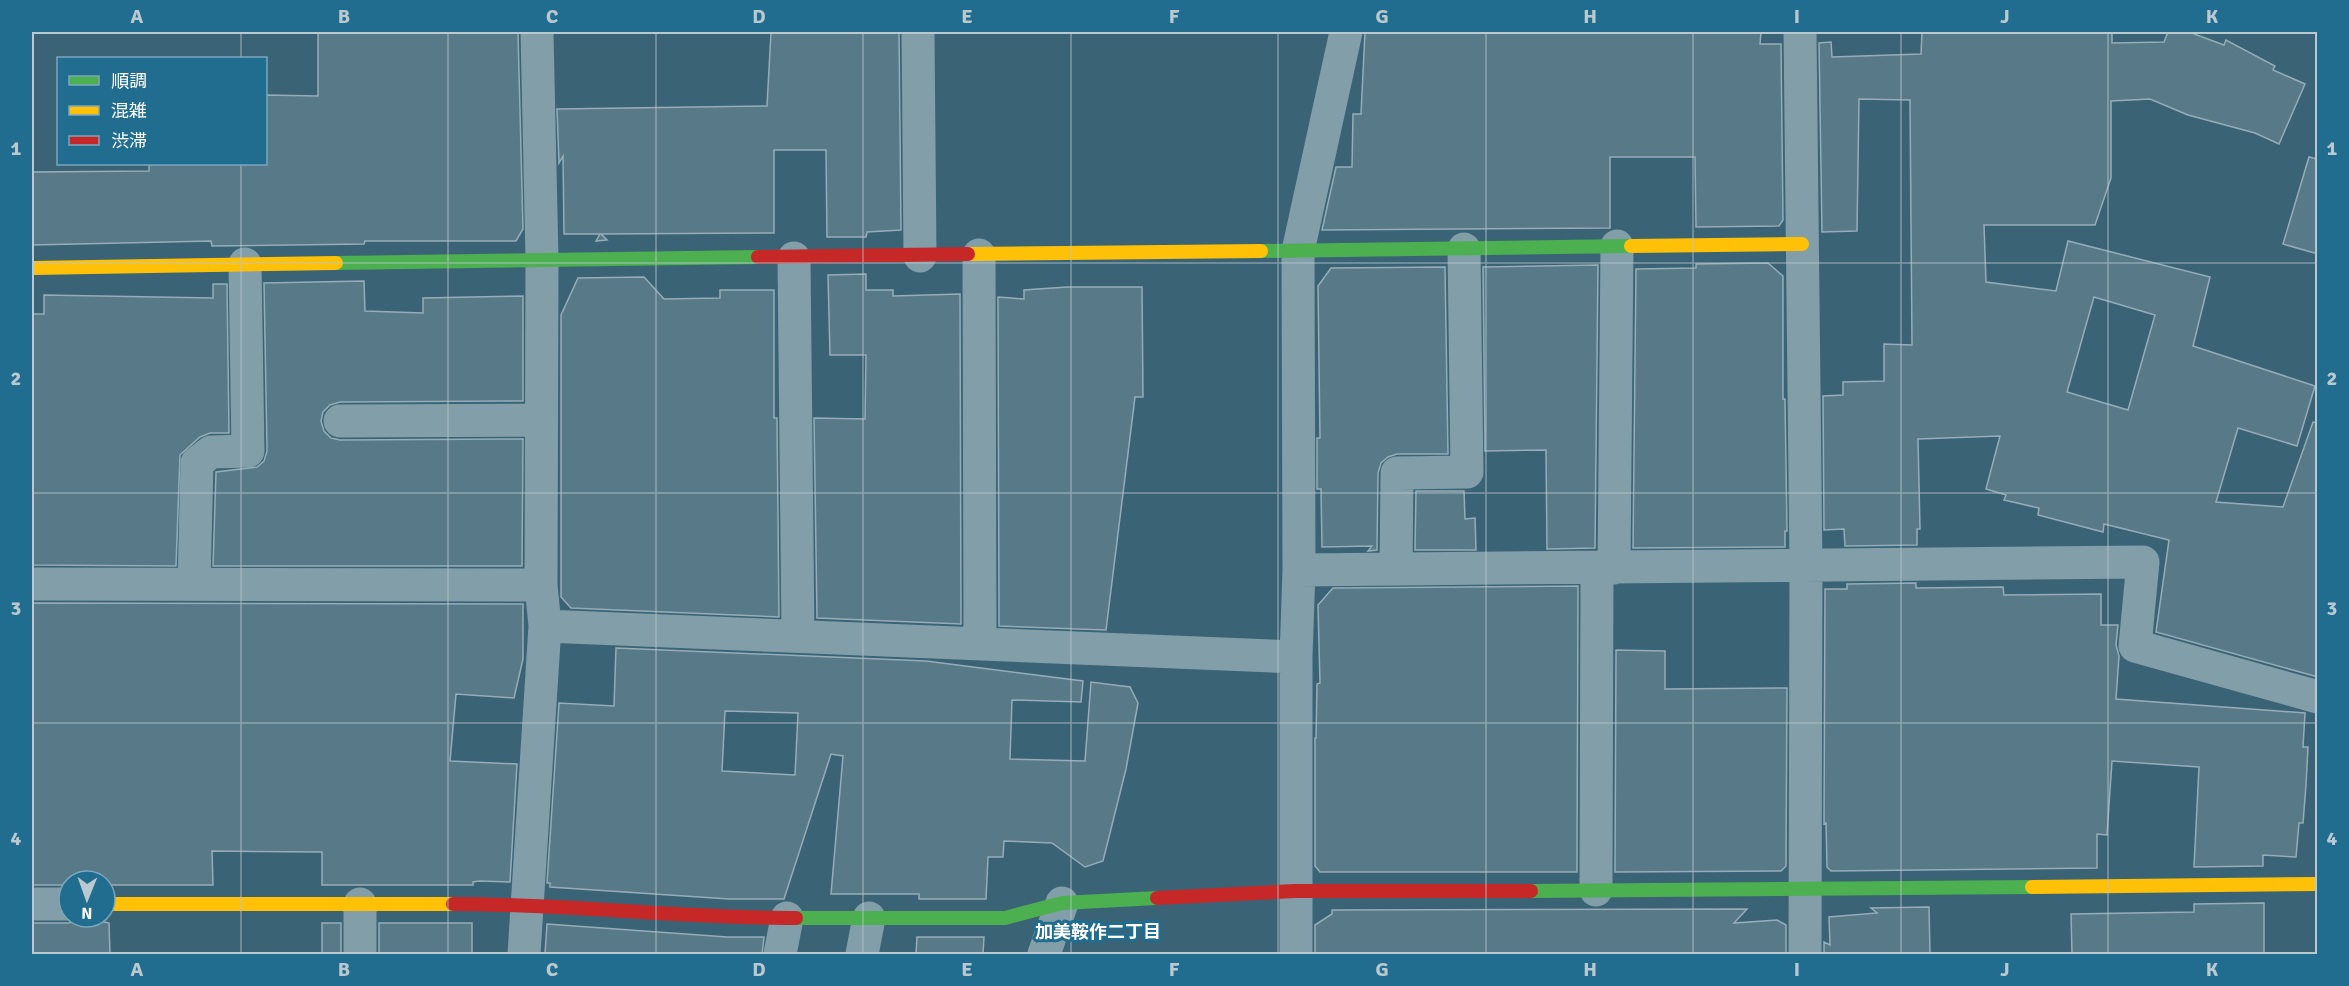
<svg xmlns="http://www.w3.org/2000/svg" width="2349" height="986" viewBox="0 0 2349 986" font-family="Signika,'Noto Sans JP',sans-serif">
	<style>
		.building { fill: #587988; stroke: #96adb8; stroke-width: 1.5; fill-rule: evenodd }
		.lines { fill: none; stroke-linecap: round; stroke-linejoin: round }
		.street { stroke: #819ea9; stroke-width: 33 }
		.fast { stroke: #4caf50; stroke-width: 14 }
		.slow { stroke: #ffc107; stroke-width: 14 }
		.jam { stroke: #c62828; stroke-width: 14 }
		.grid { fill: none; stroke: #bac8cf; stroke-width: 1.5; stroke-opacity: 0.55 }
		.labels { text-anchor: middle; stroke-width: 6; stroke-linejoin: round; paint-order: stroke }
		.neighbourhood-label { font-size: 18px; font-weight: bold; fill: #fff; stroke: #216d8f }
		.neatline { fill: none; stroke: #bac8cf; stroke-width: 2 }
		.grid-label { font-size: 20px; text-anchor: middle; font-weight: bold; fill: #bac8cf }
	</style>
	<rect width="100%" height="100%" fill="#3a6376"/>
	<path class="building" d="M 318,32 L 518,33 L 523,229 L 516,241 L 365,241 L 364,244 L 212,246 L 211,241 L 32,245 L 32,172 L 149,171 L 149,164 L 266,164 L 266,95 L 318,96 Z
		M 771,32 L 899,32 L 901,230 L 867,232 L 866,237 L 827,237 L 826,150 L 774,150 L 774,233 L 601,234 L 607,240 L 596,241 L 600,234 L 564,234 L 563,156 L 559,163 L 557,109 L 767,106 Z
		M 1365,32 L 1761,32 L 1760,44 L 1781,44 L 1783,220 L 1779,226 L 1696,227 L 1695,157 L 1610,157 L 1610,228 L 1322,230 L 1336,167 L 1352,167 L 1353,114 L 1361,114 Z
		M 1922,32 L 2112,32 L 2112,43 L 2164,42 L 2168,32 L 2189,32 L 2224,45 L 2226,40 L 2275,66 L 2273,70 L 2305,84 L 2279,144 L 2255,133 L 2188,115 L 2150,99 L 2111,101 L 2111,178 L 2095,225 L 1984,225 L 1986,282 L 2056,291 L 2068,241 L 2210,277 L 2193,346 L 2315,386 L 2297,446 L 2238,428 L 2216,502 L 2283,507 L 2313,422 L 2318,423 L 2318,677 L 2156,632 L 2169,540 L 2104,524 L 2103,532 L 2038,515 L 2039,508 L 2004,500 L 2006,495 L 1986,489 L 2000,436 L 1918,439 L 1920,529 L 1917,529 L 1917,545 L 1845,546 L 1844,529 L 1824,530 L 1823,396 L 1843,395 L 1843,382 L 1884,381 L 1884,344 L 1912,345 L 1910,100 L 1859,99 L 1857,231 L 1822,232 L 1819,43 L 1831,42 L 1832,57 L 1921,54 ZM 2094,297 L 2155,315 L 2128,410 L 2067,392 Z
		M 2309,157 L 2318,159 L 2318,254 L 2283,244 Z
		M 1768,263 L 1783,276 L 1783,399 L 1785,399 L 1787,531 L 1785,531 L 1785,547 L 1633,548 L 1636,269 L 1696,268 L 1696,264 Z
		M 1598,265 L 1595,548 L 1547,549 L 1546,450 L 1485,451 L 1483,267 Z
		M 1445,267 L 1448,454 L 1397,454 L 1388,457 L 1381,463 L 1378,473 L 1377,550 L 1368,551 L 1372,546 L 1322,547 L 1321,489 L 1317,489 L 1317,438 L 1320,438 L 1318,286 L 1331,268 Z
		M 866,274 L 866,290 L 893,290 L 893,296 L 960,294 L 961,624 L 817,618 L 814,418 L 865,419 L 866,355 L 830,355 L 828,275 Z
		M 644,277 L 664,299 L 720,298 L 720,290 L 774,290 L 774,418 L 777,418 L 779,617 L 571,608 L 561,597 L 561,315 L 578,278 Z
		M 364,281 L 365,311 L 423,313 L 423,298 L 523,296 L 523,401 L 340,402 L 330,405 L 323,412 L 321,421 L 324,431 L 331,438 L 340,440 L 523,439 L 522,566 L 213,566 L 216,472 L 257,467 L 264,461 L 267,451 L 264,283 Z
		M 213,284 L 227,284 L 229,433 L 210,433 L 200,437 L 180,455 L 176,566 L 32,565 L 32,314 L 44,314 L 44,295 L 213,298 Z
		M 1067,287 L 1142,287 L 1143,397 L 1135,397 L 1106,630 L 999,626 L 998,297 L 1024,299 L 1024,290 Z
		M 1416,491 L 1464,491 L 1465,519 L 1475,518 L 1476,550 L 1415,550 Z
		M 1916,583 L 1916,588 L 2003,587 L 2004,595 L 2101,594 L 2101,625 L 2118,625 L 2116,645 L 2119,656 L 2116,699 L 2305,713 L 2303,747 L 2308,747 L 2306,785 L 2303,823 L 2299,823 L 2296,857 L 2263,855 L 2263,866 L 2194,867 L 2199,767 L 2112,761 L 2107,835 L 2097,834 L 2097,868 L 1831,871 L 1827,867 L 1826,823 L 1824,824 L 1825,589 L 1847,589 L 1847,584 Z
		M 1578,586 L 1577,872 L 1320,872 L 1315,866 L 1315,738 L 1316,738 L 1317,684 L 1320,683 L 1318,605 L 1333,588 Z
		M 32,603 L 523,604 L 523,659 L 514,698 L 456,694 L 450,761 L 517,764 L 510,882 L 479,881 L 473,882 L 473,885 L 322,885 L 322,852 L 212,851 L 213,885 L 105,885 L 105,881 L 69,881 L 69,885 L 32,885 Z
		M 616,648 L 926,661 L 1083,681 L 1081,702 L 1012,700 L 1010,759 L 1085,761 L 1091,682 L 1130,687 L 1138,703 L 1126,769 L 1103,861 L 1085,867 L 1052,843 L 1004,841 L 1003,857 L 988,857 L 986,899 L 919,899 L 919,894 L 831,894 L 843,756 L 831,754 L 784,899 L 729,899 L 550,887 L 550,883 L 547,883 L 559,703 L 614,706 ZM 725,711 L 798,713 L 795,775 L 722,771 Z
		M 1616,650 L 1665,651 L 1665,689 L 1787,688 L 1786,866 L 1781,871 L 1615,872 Z
		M 2264,903 L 2264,954 L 2072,954 L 2071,914 L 2194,912 L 2194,904 Z
		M 1929,907 L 1930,954 L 1824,954 L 1824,942 L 1830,945 L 1829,917 L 1877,913 L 1871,908 Z
		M 1747,909 L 1734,923 L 1777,920 L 1786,925 L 1786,954 L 1315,954 L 1315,925 L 1332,914 L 1332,910 Z
		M 82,917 L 92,917 L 96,920 L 109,923 L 110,954 L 32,954 L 32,923 L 69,923 Z
		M 322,923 L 341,923 L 341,954 L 322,954 Z
		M 379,923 L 472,923 L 472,954 L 379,954 Z
		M 547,924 L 727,937 L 764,937 L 762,954 L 545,954 Z
		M 917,937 L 984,937 L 983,954 L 916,954 Z"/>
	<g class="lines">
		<path class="street" d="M 918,32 L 920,256
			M 1800,32 L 1806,567 L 1805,954
			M 979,255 L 980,644
			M 794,258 L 798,636
			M 340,421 L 541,420
			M 1614,568 L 1617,246
			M 1396,569 L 1397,473 L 1467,472 L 1464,249
			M 1299,570 L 2143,562 L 2135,646 L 2318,697
			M 32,584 L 541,585
			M 194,584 L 197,463 L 211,452 L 248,451 L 245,264
			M 545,626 L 1296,657
			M 1596,890 L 1597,568
			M 32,904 L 69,904
			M 360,904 L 360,954
			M 524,954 L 545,626 L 541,585 L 542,259 L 537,32
			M 780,954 L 787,918
			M 862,954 L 869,918
			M 1044,954 L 1062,903
			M 1296,954 L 1296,657 L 1299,570 L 1298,251 L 1346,32"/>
		<path class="fast" d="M 1261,251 L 1631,246
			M 336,263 L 758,257
			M 1531,891 L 2032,887
			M 796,918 L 1005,918 L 1062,903 L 1157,898"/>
		<path class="slow" d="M 1631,246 L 1802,244
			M 968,254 L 1261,251
			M 32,268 L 336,263
			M 2032,887 L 2318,884
			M 105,904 L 453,904"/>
		<path class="jam" d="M 758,257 L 968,254
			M 1157,898 L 1295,891 L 1531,891
			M 453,904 C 568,904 681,918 796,918"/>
	</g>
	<path class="grid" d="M 241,32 L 241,58M 448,32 L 448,954M 656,32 L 656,954M 863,32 L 863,954M 1071,32 L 1071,954M 1278,32 L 1278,954M 1486,32 L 1486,954M 1693,32 L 1693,954M 1901,32 L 1901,954M 2108,32 L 2108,954M 241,164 L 241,954M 32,263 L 2318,263M 32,493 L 2318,493M 32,723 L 2318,723"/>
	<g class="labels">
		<g class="neighbourhood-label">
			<text x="1098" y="938">加美鞍作二丁目</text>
		</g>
	</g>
	<rect width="2349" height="986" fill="none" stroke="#216d8f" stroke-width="66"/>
	<rect x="57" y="57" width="210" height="108" fill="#216d8f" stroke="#7aa7bc" stroke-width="1.5"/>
	<rect x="69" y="76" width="30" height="9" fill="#4caf50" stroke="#7aa7bc" stroke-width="1.5"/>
	<text x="111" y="87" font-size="18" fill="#ffffff">順調</text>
	<rect x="69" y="106" width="30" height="9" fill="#ffc107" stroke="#7aa7bc" stroke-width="1.5"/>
	<text x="111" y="117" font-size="18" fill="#ffffff">混雑</text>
	<rect x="69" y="136" width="30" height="9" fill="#c62828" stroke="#7aa7bc" stroke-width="1.5"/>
	<text x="111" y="147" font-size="18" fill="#ffffff">渋滞</text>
	<g transform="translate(87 899) rotate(181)"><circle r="28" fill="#216d8f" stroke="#7aa7bc" stroke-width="1.5"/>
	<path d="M0-4.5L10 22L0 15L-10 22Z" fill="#bac8cf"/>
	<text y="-9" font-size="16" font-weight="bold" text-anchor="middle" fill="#ffffff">N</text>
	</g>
	<rect x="33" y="33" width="2283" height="920" class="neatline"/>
	<g class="grid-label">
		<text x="137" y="23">A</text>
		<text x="344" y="23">B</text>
		<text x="552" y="23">C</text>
		<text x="759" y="23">D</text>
		<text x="967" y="23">E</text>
		<text x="1174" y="23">F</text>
		<text x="1382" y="23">G</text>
		<text x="1590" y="23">H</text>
		<text x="1797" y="23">I</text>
		<text x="2005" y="23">J</text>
		<text x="2212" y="23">K</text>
		<text x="16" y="155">1</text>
		<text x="2332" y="155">1</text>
		<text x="16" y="385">2</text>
		<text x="2332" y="385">2</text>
		<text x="16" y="615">3</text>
		<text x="2332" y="615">3</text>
		<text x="16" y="845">4</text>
		<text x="2332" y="845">4</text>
		<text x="137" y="976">A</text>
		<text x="344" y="976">B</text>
		<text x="552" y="976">C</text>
		<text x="759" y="976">D</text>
		<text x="967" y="976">E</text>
		<text x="1174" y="976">F</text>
		<text x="1382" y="976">G</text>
		<text x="1590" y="976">H</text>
		<text x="1797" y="976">I</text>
		<text x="2005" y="976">J</text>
		<text x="2212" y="976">K</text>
	</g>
</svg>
